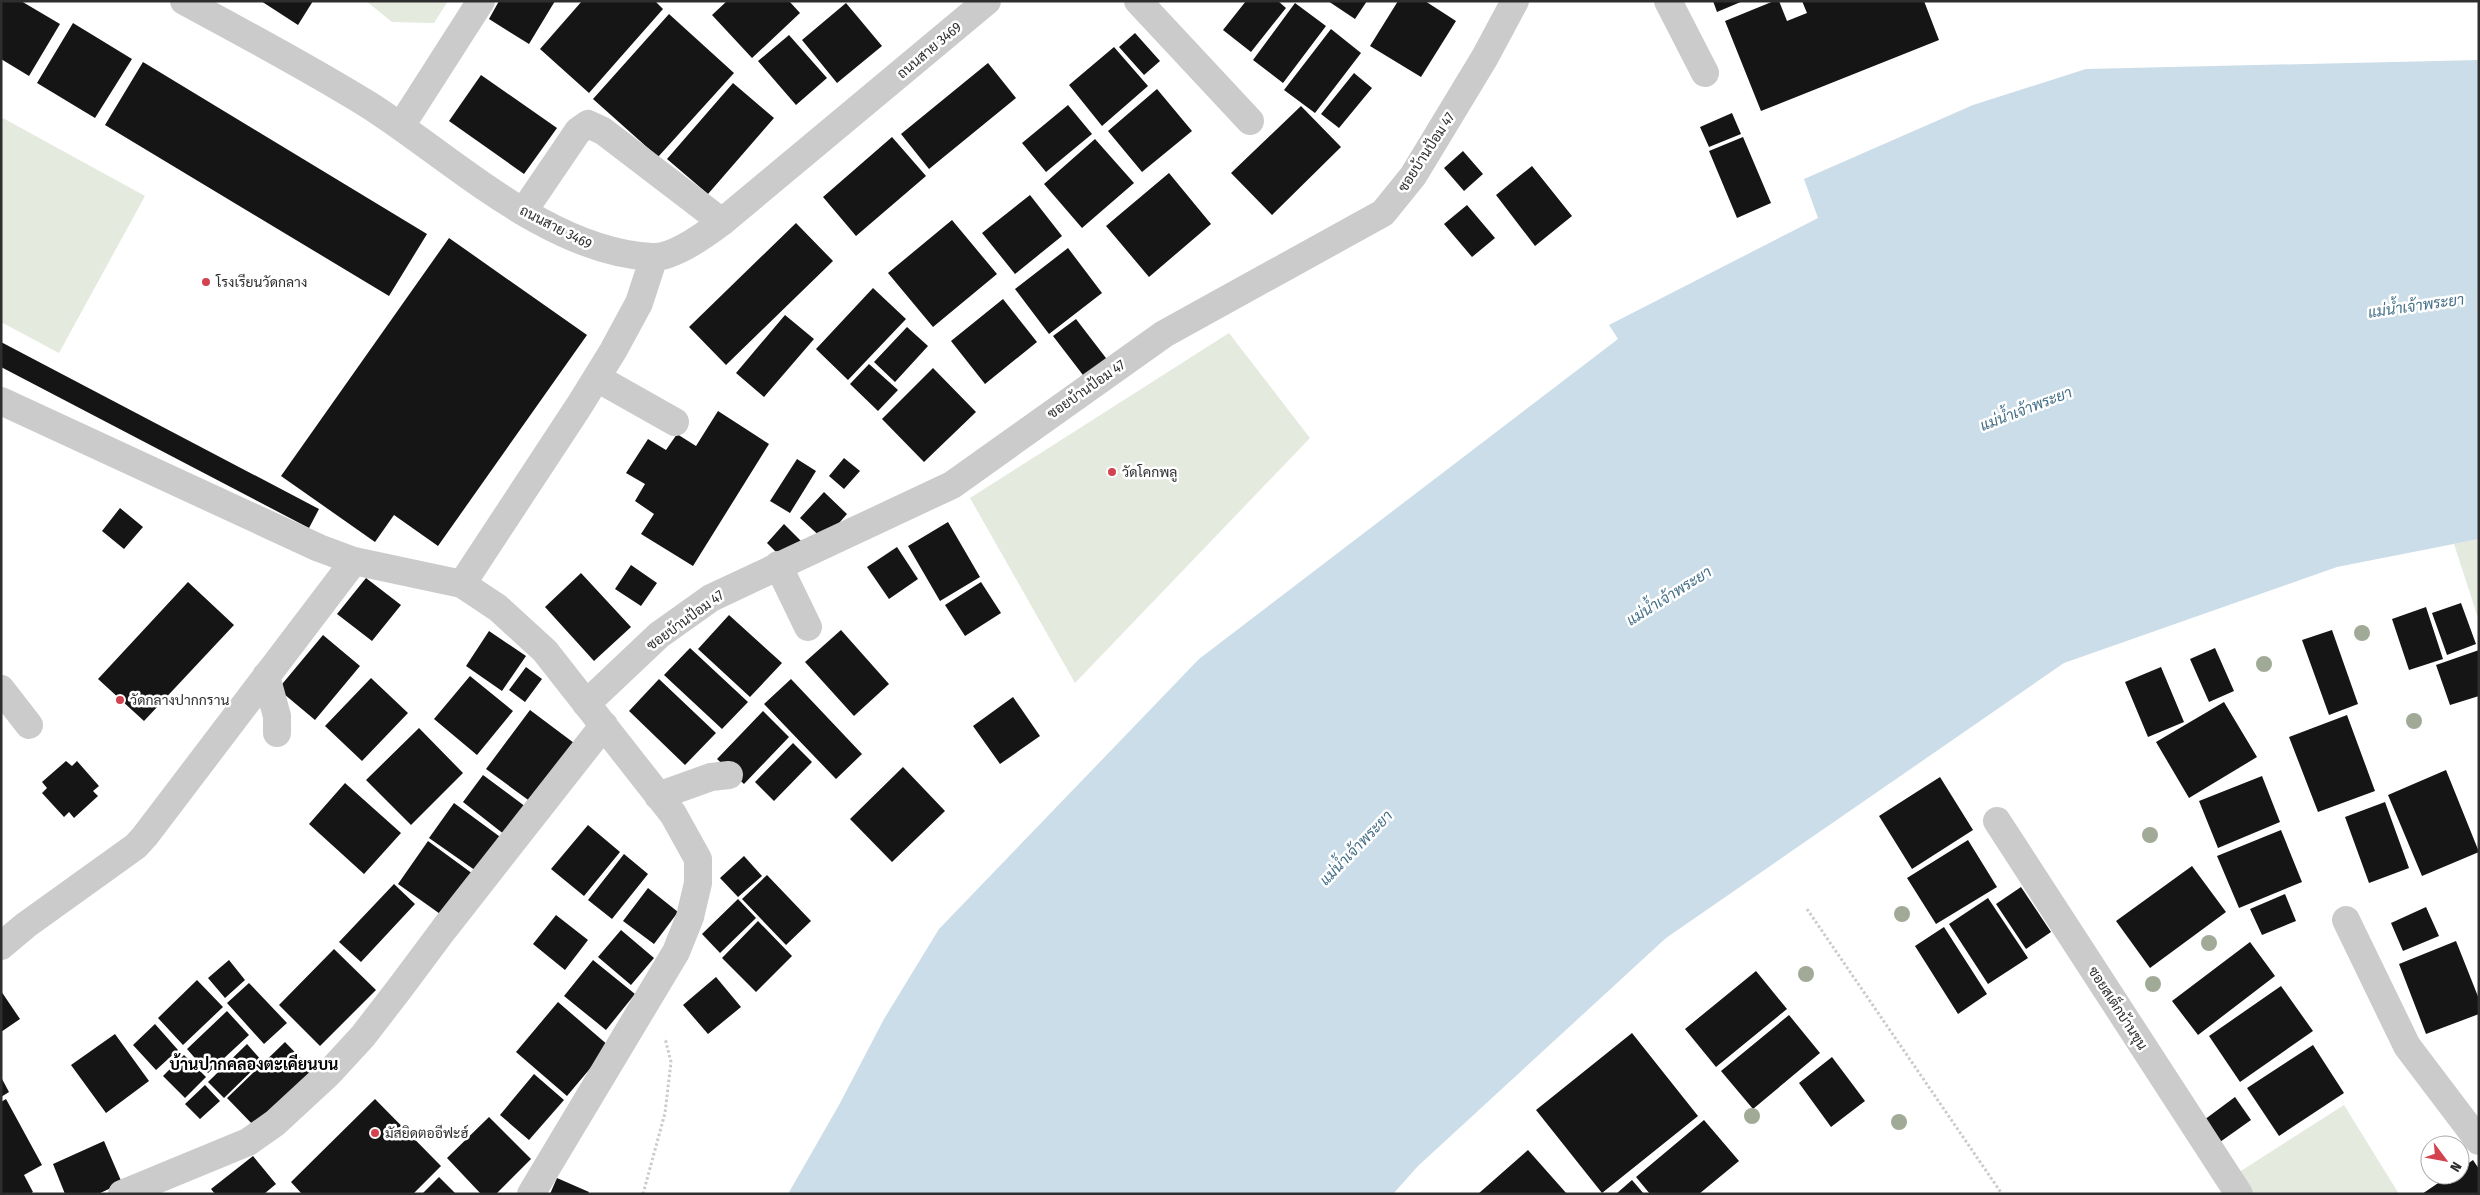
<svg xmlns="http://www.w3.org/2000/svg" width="2480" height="1195" viewBox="0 0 2480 1195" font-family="'Fira Sans Condensed',Sarabun,sans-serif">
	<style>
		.green { fill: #e4eadd }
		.water { fill: #cbdde8 }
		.building { fill: #151515 }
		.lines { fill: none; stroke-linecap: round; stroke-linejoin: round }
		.path { stroke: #cbcbcb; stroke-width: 3; stroke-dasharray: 2.5 2.5; stroke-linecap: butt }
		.minor { stroke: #cbcbcb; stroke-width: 28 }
		.tree { fill: #a0aa96 }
		.poi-dot { fill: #d3424f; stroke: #fff; stroke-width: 2 }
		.labels { text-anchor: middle; stroke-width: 5; stroke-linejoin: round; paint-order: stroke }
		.street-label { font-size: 14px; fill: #2e2e2e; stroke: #fff }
		.poi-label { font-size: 14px; fill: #2e2e2e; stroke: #fff; text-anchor: start }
		.water-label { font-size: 15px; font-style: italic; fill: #446f87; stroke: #fff }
		.quarter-label { font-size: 16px; font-weight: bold; fill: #000; stroke: #fff }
	</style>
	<rect width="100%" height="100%" fill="#fff"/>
	<path class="green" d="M 366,1 L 448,1 L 434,23 L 392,22 Z
		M 1,117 L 145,196 L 59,353 L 1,322 Z
		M 1229,333 L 1310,438 L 1075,683 L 970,498 Z
		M 2479,539 L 2479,621 L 2454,544 Z
		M 2344,1105 L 2399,1194 L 2244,1194 L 2233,1176 Z"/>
	<path class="water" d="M 2479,60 L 2479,539 L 2337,567 L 2064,663 L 1666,938 L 1418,1166 L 1393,1194 L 788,1194 L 839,1105 L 884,1019 L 939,929 L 1199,659 L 1618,339 L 1609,325 L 1818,218 L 1804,179 L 1973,105 L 2086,69 Z"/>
	<path class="building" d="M 1,1 L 21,1 L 60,24 L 29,76 L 1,59 Z
		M 261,1 L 313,1 L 298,25 Z
		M 499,1 L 555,1 L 529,44 L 489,19 Z
		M 582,1 L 655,1 L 663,9 L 589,93 L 540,49 Z
		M 727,1 L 789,1 L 800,13 L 752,58 L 712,15 Z
		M 1246,1 L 1278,1 L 1286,8 L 1251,52 L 1223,30 Z
		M 1328,1 L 1367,1 L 1355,19 Z
		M 1398,1 L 1425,1 L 1456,21 L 1421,77 L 1370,46 Z
		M 1713,1 L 1743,1 L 1717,12 Z
		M 1774,1 L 1779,1 L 1787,21 L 1807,13 L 1802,1 L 1924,1 L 1939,40 L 1761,111 L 1725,21 Z
		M 846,3 L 882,46 L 837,83 L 802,40 Z
		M 1295,3 L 1326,26 L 1283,83 L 1253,60 Z
		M 669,14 L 734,73 L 658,157 L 593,99 Z
		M 73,23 L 132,59 L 95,118 L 37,83 Z
		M 1331,29 L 1361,53 L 1315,113 L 1284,90 Z
		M 1135,33 L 1160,61 L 1144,75 L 1119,47 Z
		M 789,35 L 827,78 L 796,105 L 758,61 Z
		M 1114,47 L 1148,86 L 1102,126 L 1069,85 Z
		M 143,62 L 427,234 L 389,296 L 105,125 Z
		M 988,63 L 1016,98 L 929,169 L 901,134 Z
		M 1354,73 L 1372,88 L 1339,128 L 1321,114 Z
		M 481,75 L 557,128 L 524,174 L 449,121 Z
		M 733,83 L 774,118 L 708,194 L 667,159 Z
		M 1157,89 L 1192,131 L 1142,172 L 1108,131 Z
		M 1068,105 L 1092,134 L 1046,172 L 1022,143 Z
		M 1301,106 L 1341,147 L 1272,215 L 1231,173 Z
		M 1732,113 L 1741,134 L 1709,147 L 1700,127 Z
		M 892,137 L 926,176 L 856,236 L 823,197 Z
		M 1743,137 L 1771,203 L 1737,218 L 1709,151 Z
		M 1095,139 L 1134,183 L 1082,228 L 1044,184 Z
		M 1463,151 L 1483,174 L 1464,191 L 1444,168 Z
		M 1532,166 L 1572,216 L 1535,246 L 1496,195 Z
		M 1169,173 L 1211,224 L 1149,277 L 1106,226 Z
		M 1030,195 L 1062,236 L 1015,274 L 982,233 Z
		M 1467,205 L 1495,238 L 1472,257 L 1444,224 Z
		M 952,220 L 997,274 L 933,327 L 888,273 Z
		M 796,223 L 833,261 L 726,365 L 689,327 Z
		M 449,238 L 587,335 L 438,546 L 394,515 L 375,542 L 281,476 Z
		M 1068,248 L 1102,293 L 1049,334 L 1015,289 Z
		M 873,288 L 906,319 L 848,380 L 816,349 Z
		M 1003,299 L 1037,342 L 985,384 L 951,341 Z
		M 785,315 L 814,339 L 764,397 L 736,373 Z
		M 1076,319 L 1109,362 L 1086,379 L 1053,336 Z
		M 907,327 L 928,346 L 895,382 L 874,362 Z
		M 1,342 L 319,509 L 309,528 L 1,367 Z
		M 869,364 L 898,390 L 878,411 L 850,384 Z
		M 933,368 L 976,412 L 924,462 L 882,419 Z
		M 718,411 L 769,444 L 693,566 L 641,534 L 654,514 L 635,501 L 645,484 L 626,473 L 648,439 L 666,450 L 677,434 L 696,446 Z
		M 844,458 L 860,471 L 844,489 L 829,476 Z
		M 797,459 L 816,471 L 790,513 L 770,501 Z
		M 824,492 L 847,514 L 824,540 L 800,518 Z
		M 120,508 L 143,527 L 124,549 L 102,531 Z
		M 948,522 L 980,577 L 940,601 L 908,546 Z
		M 784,524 L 801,541 L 783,559 L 767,543 Z
		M 897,547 L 918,579 L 889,599 L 867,567 Z
		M 631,565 L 657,583 L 641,606 L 615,589 Z
		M 581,573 L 631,627 L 594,661 L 545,607 Z
		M 366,578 L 401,605 L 372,641 L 337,614 Z
		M 188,582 L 234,625 L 144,721 L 98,679 Z
		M 981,582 L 1001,613 L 965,636 L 945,605 Z
		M 2461,603 L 2476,644 L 2447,655 L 2432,613 Z
		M 2426,607 L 2443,659 L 2409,670 L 2392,619 Z
		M 729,615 L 782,663 L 750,697 L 698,649 Z
		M 841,630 L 889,684 L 854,716 L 805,662 Z
		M 2332,630 L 2358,704 L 2329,715 L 2302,640 Z
		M 489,631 L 526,656 L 502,691 L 466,666 Z
		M 323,635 L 360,666 L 315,720 L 278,689 Z
		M 690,648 L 748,702 L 722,729 L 664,675 Z
		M 2215,648 L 2234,691 L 2209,702 L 2190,659 Z
		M 2479,650 L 2479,696 L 2450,705 L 2436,665 Z
		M 526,667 L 542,679 L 525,702 L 509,690 Z
		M 2161,667 L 2184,722 L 2148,737 L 2125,682 Z
		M 470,676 L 513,711 L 477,755 L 434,719 Z
		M 371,678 L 408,713 L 362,761 L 325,726 Z
		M 659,679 L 716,733 L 685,765 L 629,711 Z
		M 791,679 L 862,754 L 836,779 L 764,704 Z
		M 1013,697 L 1040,736 L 1000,764 L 973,726 Z
		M 2224,702 L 2257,757 L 2189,798 L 2156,742 Z
		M 530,710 L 574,743 L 531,802 L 486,769 Z
		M 763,711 L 789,737 L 744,784 L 717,759 Z
		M 2347,715 L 2375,791 L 2318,812 L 2289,737 Z
		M 419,728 L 463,773 L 411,825 L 366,780 Z
		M 793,743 L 812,762 L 774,801 L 755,782 Z
		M 66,761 L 72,766 L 77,761 L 99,786 L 93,791 L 98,796 L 74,818 L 69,812 L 64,817 L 42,793 L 47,788 L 42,782 Z
		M 903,767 L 945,811 L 892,862 L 850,819 Z
		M 2446,770 L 2479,852 L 2422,876 L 2388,795 Z
		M 483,775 L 526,807 L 505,835 L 463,802 Z
		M 2262,776 L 2280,822 L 2218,848 L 2199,801 Z
		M 1940,777 L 1973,830 L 1912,869 L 1879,816 Z
		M 345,783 L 401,833 L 364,874 L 309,824 Z
		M 2385,802 L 2409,868 L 2369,883 L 2345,817 Z
		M 454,803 L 503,839 L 479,873 L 429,838 Z
		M 588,825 L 620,852 L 584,896 L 551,869 Z
		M 2281,830 L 2302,882 L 2239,908 L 2217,856 Z
		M 1968,840 L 1997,887 L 1936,924 L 1907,878 Z
		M 428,841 L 473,874 L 443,916 L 398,884 Z
		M 624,854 L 648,874 L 612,919 L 588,900 Z
		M 744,856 L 762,876 L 738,897 L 720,878 Z
		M 2192,866 L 2226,912 L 2150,968 L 2116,921 Z
		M 767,875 L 811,921 L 786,945 L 742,899 Z
		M 394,884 L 415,904 L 361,962 L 339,942 Z
		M 2021,887 L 2051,932 L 2026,949 L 1996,904 Z
		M 648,888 L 678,912 L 654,944 L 623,921 Z
		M 2285,894 L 2296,921 L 2262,935 L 2250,909 Z
		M 1988,898 L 2028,958 L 1988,984 L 1949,924 Z
		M 738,899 L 756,918 L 720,953 L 702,934 Z
		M 2426,907 L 2439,936 L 2403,951 L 2391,923 Z
		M 556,915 L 588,940 L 565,970 L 533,944 Z
		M 758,921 L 792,956 L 756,992 L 722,958 Z
		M 1944,927 L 1987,994 L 1958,1014 L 1915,946 Z
		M 621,930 L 654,958 L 631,985 L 598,957 Z
		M 2456,941 L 2479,999 L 2479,1014 L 2426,1034 L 2399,964 Z
		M 2250,942 L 2275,976 L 2198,1035 L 2172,1001 Z
		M 334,949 L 376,990 L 320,1046 L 279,1005 Z
		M 229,960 L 245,980 L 225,998 L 208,978 Z
		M 593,960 L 635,994 L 606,1030 L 564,996 Z
		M 1756,971 L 1787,1009 L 1716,1067 L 1685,1029 Z
		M 716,977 L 741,1007 L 708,1034 L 683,1005 Z
		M 197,980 L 223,1007 L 183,1045 L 158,1018 Z
		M 249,983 L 287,1023 L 264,1044 L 227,1003 Z
		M 2281,986 L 2313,1031 L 2240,1082 L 2209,1036 Z
		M 1,991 L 20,1019 L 1,1032 Z
		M 558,1002 L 609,1046 L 567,1096 L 516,1052 Z
		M 227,1011 L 249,1035 L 208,1073 L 187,1049 Z
		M 1789,1015 L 1820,1053 L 1753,1109 L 1721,1071 Z
		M 155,1024 L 178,1050 L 156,1070 L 133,1045 Z
		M 1632,1033 L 1698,1116 L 1602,1193 L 1536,1110 Z
		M 115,1034 L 149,1081 L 106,1113 L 71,1065 Z
		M 285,1042 L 318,1076 L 260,1132 L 227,1098 Z
		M 247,1044 L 262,1061 L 224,1098 L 208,1082 Z
		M 2313,1045 L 2344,1093 L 2279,1136 L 2247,1088 Z
		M 184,1055 L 206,1077 L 185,1098 L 163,1076 Z
		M 1832,1057 L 1865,1101 L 1831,1127 L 1799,1083 Z
		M 534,1074 L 564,1100 L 529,1140 L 500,1115 Z
		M 1,1077 L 9,1092 L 1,1097 Z
		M 205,1085 L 220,1101 L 200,1119 L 185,1104 Z
		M 2235,1097 L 2251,1120 L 2220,1142 L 2204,1120 Z
		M 6,1099 L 42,1165 L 24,1175 L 33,1192 L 30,1194 L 1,1194 L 1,1102 Z
		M 375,1099 L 441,1166 L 413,1194 L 302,1194 L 291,1182 Z
		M 489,1117 L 531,1159 L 496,1194 L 481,1194 L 447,1158 Z
		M 1704,1120 L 1739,1161 L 1699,1194 L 1650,1194 L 1636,1177 Z
		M 104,1141 L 122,1183 L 98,1194 L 65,1194 L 53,1164 Z
		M 1528,1150 L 1567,1194 L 1478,1194 Z
		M 253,1156 L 276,1184 L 264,1194 L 215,1194 L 211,1189 Z
		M 2473,1160 L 2479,1169 L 2479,1194 L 2422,1194 L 2450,1175 L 2460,1175 L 2460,1169 Z
		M 439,1177 L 456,1194 L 422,1194 Z
		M 557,1178 L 589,1192 L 588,1194 L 550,1194 Z
		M 1632,1180 L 1644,1194 L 1616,1194 Z"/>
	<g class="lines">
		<path class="path" d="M 1807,909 L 2002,1194
			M 643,1194 L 665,1113 L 671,1062 L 665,1038"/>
		<path class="minor" d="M 184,1 C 247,35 311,69 372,107 C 455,161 550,252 652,257 C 673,258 705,235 722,222 L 987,1
			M 1138,1 L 1250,121
			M 1668,1 L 1705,73
			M 401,126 L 481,1
			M 523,212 L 578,131 L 588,124 L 603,131 L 722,222
			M 597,378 L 675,422
			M 1,401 L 319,548 L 354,561 L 462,584 L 498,608 L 545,651 L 673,814 L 698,859 L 698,883 L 690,917 L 676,952 L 531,1194
			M 778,565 L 808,627
			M 462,584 L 579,406 L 613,351 L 639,303 L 654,257
			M 266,676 L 277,716 L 277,733
			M 1,689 L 29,725
			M 586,704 L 659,635 L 711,598 L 952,485 L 1164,334 L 1383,213 L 1413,176 L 1485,57 L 1515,1
			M 658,796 L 711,777 L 729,775
			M 1997,821 L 2239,1194
			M 2346,920 L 2407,1046 L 2479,1141
			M 1,946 L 26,925 L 136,846 L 145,836 L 354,561
			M 122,1194 L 248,1142 L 275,1123 L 328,1074 L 363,1036 L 400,988 L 444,929 L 604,725"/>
	</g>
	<g class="tree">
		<circle cx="2362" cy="633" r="8"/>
		<circle cx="2264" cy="664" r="8"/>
		<circle cx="2414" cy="721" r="8"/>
		<circle cx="2150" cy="835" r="8"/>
		<circle cx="1902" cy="914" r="8"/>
		<circle cx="2209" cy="943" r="8"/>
		<circle cx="1806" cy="974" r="8"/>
		<circle cx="2153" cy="984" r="8"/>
		<circle cx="1752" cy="1116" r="8"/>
		<circle cx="1899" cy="1122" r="8"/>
	</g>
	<g class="poi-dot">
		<circle cx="206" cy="282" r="5"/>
		<circle cx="1112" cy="472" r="5"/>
		<circle cx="120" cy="700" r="5"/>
		<circle cx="375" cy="1133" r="5"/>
	</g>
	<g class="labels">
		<g class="street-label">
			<text transform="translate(929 50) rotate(-40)" y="5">ถนนสาย 3469</text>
			<text transform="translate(1426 152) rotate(-57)" y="5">ซอยบ้านป้อม 47</text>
			<text transform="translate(556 227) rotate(27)" y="5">ถนนสาย 3469</text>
			<text transform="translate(1086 389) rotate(-35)" y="5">ซอยบ้านป้อม 47</text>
			<text transform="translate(685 620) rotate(-36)" y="5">ซอยบ้านป้อม 47</text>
			<text transform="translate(2118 1008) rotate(57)" y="5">ซอยสเต็กบ้านขุน</text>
		</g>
		<g class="poi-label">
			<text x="216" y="287">โรงเรียนวัดกลาง</text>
			<text x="1122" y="477">วัดโคกพลู</text>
			<text x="130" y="705">วัดกลางปากกราน</text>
			<text x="385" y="1138">มัสยิดตออีฟะฮ์</text>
		</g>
		<g class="water-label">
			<text transform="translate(2416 306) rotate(-8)" y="5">แม่น้ำเจ้าพระยา</text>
			<text transform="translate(2026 409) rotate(-21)" y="5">แม่น้ำเจ้าพระยา</text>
			<text transform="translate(1669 596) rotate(-32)" y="5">แม่น้ำเจ้าพระยา</text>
			<text transform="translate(1356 848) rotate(-46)" y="5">แม่น้ำเจ้าพระยา</text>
		</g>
		<g class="quarter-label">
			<text x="254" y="1070">บ้านปากคลองตะเคียนบน</text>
		</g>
	</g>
	<rect width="2480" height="1195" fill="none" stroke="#2e2e2e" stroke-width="5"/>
	<g transform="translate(2445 1160) rotate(122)"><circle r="24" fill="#ffffff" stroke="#ababab"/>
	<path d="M0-4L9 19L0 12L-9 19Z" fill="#d3424f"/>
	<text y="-8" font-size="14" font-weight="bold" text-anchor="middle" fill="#2e2e2e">N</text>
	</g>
</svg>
